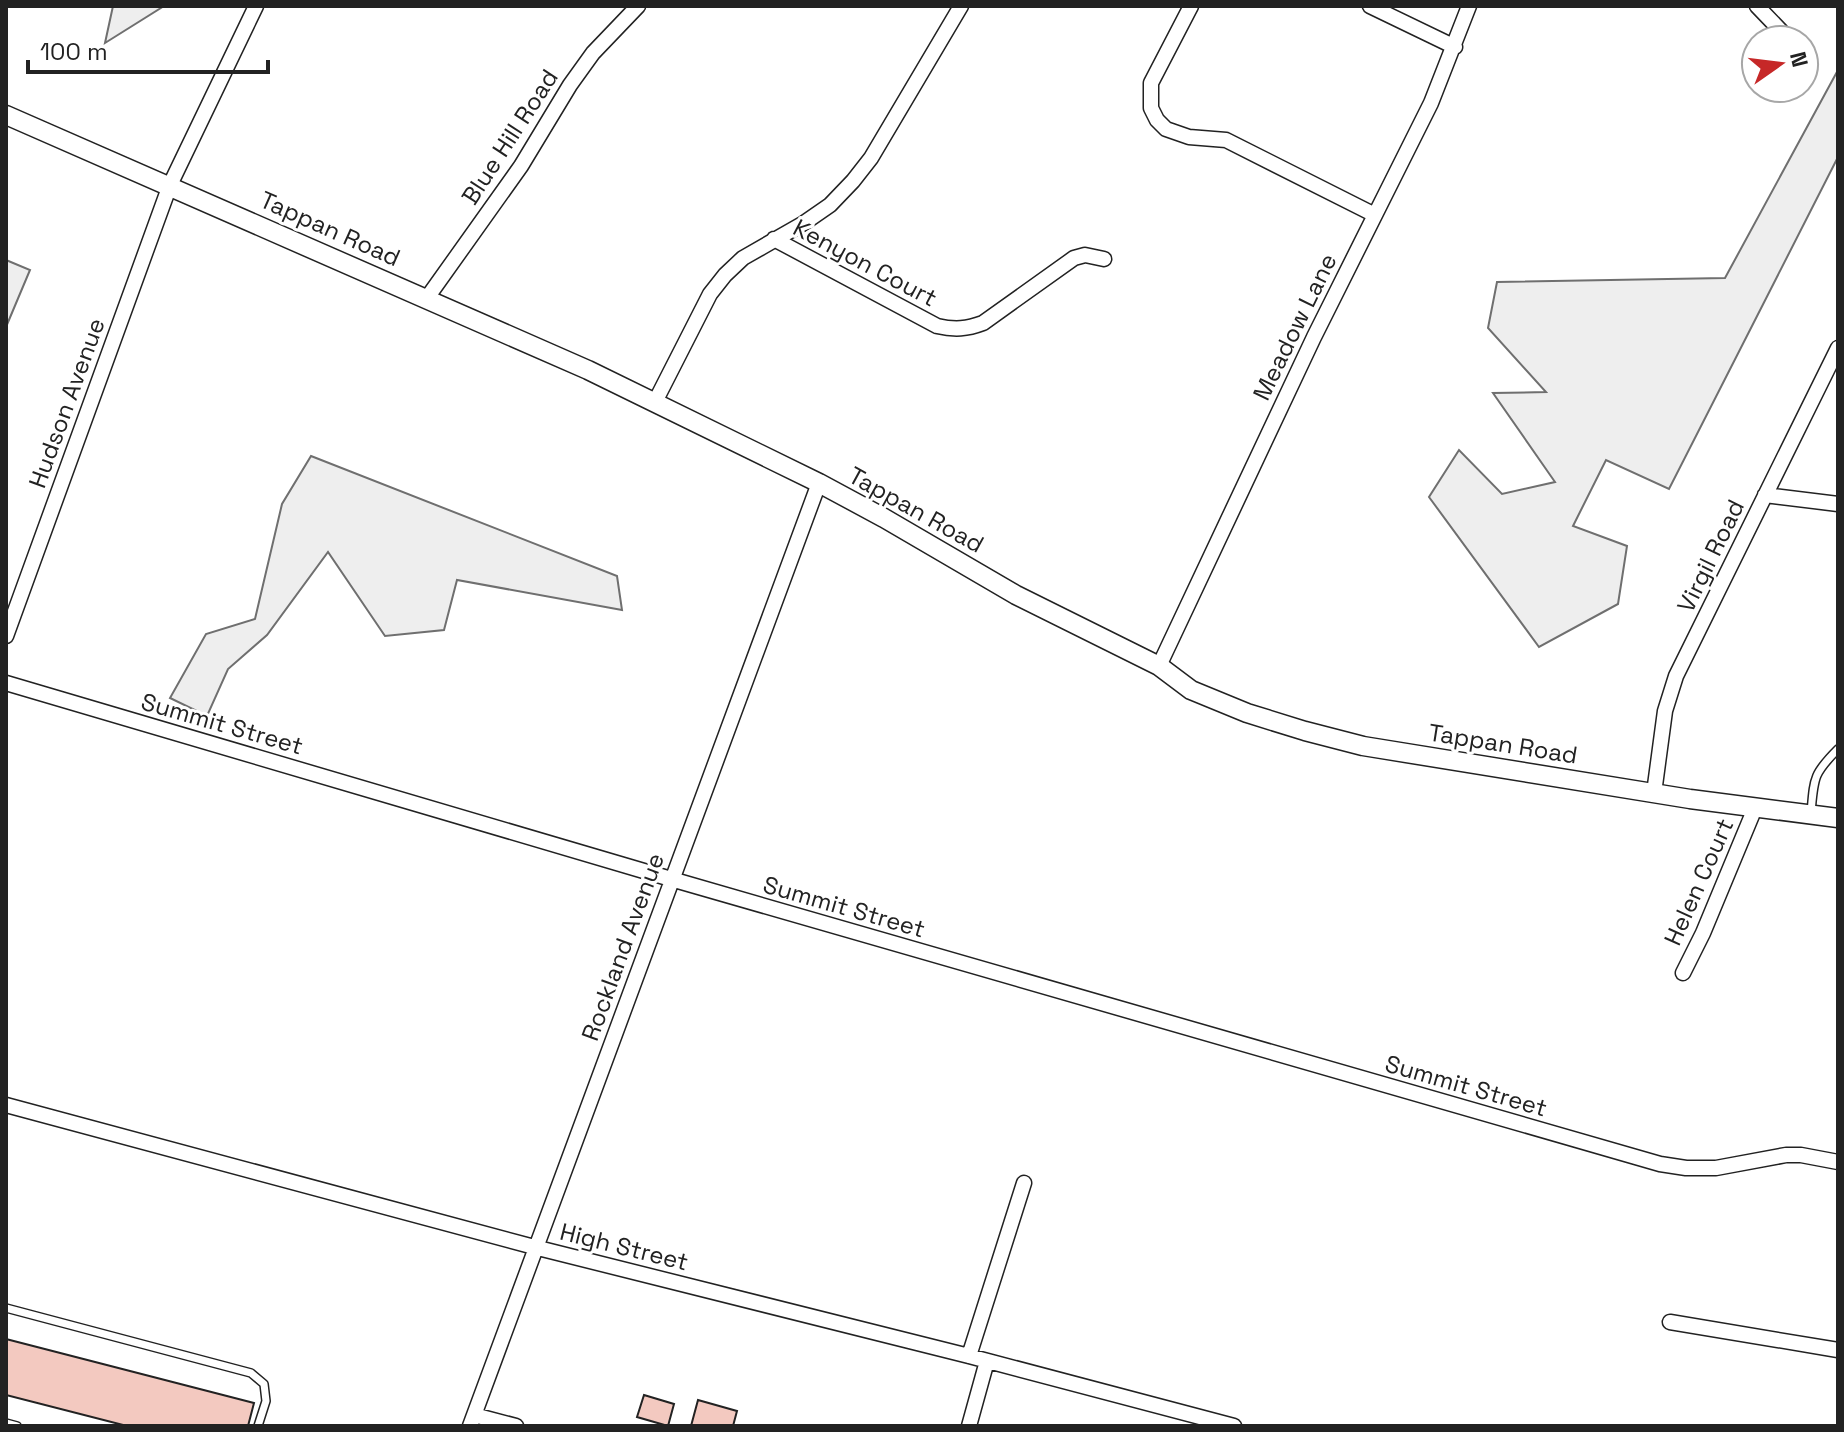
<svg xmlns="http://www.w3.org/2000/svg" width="1844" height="1432" viewBox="0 0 1844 1432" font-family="'Space Grotesk',sans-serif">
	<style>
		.green { fill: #eee; stroke: #6f6f6f; stroke-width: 2 }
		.building { fill: #f3c9c0; stroke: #222; stroke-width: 2 }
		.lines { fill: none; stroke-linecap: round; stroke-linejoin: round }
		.service-casing { stroke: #222; stroke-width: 10 }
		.minor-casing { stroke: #222; stroke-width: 17 }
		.tertiary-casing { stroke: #222; stroke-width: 21 }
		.service { stroke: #fff; stroke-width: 7 }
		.minor { stroke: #fff; stroke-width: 14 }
		.tertiary { stroke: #fff; stroke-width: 18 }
		.labels { text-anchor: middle; stroke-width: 6; stroke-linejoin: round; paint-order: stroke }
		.street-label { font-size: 24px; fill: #222; stroke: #fff }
	</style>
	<rect width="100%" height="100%" fill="#fff"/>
	<path class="green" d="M 113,6 L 164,6 L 105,43 Z
		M 1838,70 L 1838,157 L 1669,489 L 1606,460 L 1573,526 L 1627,546 L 1618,604 L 1539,647 L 1429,497 L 1459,450 L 1502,494 L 1555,482 L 1493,393 L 1546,392 L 1488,328 L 1497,282 L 1725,278 Z
		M 6,260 L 30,270 L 6,327 Z
		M 311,456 L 617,576 L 622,610 L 457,580 L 444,630 L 385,636 L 328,552 L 267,635 L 228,669 L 207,716 L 170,698 L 206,634 L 255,619 L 282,504 Z"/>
	<path class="building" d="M 6,1339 L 254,1403 L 248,1426 L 127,1426 L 6,1395 Z
		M 644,1395 L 674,1404 L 668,1426 L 637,1417 Z
		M 698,1400 L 737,1411 L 733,1426 L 691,1426 Z"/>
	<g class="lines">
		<defs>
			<path id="service" d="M 1811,813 C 1814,778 1813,774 1838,749
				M 6,1308 L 251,1373 L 264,1384 L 266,1401 L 258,1426
				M 6,1423 L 17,1426"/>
			<path id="minor" d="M 1191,6 L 1151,83 L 1151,108 L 1157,120 L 1166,129 L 1189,137 L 1226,140 L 1375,215
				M 1370,6 L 1455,47
				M 1757,6 L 1781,31
				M 774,239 L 937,326 C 955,330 967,329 983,323 L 1074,258 L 1085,255 L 1104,259
				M 427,298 L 521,166 L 570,85 L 593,53 L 638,6
				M 655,402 L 710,294 L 725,275 L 743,258 L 804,223 L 830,205 L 853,181 L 871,158 L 961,6
				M 1765,495 L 1838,504
				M 6,636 L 170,185 L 256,6
				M 1159,666 L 1314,337 L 1431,103 L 1469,6
				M 6,683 L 671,879 L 1660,1164 L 1686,1168 L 1716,1168 L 1786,1155 L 1801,1155 L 1838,1162
				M 1654,793 L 1665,711 L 1676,676 L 1838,348
				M 1683,973 L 1703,933 L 1755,808
				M 6,1105 L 538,1248 L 969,1356 L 1234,1426
				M 1670,1322 L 1838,1350
				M 969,1356 L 1024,1183
				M 474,1415 L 516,1426
				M 470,1426 L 819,483
				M 969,1426 L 987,1361"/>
			<path id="tertiary" d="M 6,115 L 588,370 L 819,483 L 884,518 L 1016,595 L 1159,666 L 1191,690 L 1247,713 L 1305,731 L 1363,746 L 1690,799 L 1838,818"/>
		</defs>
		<use href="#service" class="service-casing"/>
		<use href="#minor" class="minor-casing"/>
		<use href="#tertiary" class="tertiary-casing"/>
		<use href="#service" class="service"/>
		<use href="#minor" class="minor"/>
		<use href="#tertiary" class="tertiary"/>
	</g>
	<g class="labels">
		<g class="street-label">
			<text transform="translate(510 137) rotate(-57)" y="8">Blue Hill Road</text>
			<text transform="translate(330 229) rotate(24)" y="8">Tappan Road</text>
			<text transform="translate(865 263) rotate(28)" y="8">Kenyon Court</text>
			<text transform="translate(1295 327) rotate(-64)" y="8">Meadow Lane</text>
			<text transform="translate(67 403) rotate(-70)" y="8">Hudson Avenue</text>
			<text transform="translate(916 510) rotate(29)" y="8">Tappan Road</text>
			<text transform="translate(1711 556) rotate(-64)" y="8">Virgil Road</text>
			<text transform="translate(222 724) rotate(16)" y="8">Summit Street</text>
			<text transform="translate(1503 744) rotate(9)" y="8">Tappan Road</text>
			<text transform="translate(1699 882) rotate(-66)" y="8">Helen Court</text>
			<text transform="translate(844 907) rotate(16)" y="8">Summit Street</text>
			<text transform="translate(623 947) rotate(-70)" y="8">Rockland Avenue</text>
			<text transform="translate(1466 1086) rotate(16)" y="8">Summit Street</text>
			<text transform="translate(624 1247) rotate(14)" y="8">High Street</text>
		</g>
	</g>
	<rect width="1844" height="1432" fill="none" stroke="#222222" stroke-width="16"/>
	<g transform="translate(1780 64) rotate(76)"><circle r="38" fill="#ffffff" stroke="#a7a7a7" stroke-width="2"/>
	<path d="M0-6L14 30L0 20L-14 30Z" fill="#c62828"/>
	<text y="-12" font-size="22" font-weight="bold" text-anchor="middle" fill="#222222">N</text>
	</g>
	<path d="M28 60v12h240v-12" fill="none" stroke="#222222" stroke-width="4"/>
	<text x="40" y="60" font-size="24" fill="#222222" stroke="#ffffff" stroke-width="6" paint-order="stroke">100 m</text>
</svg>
